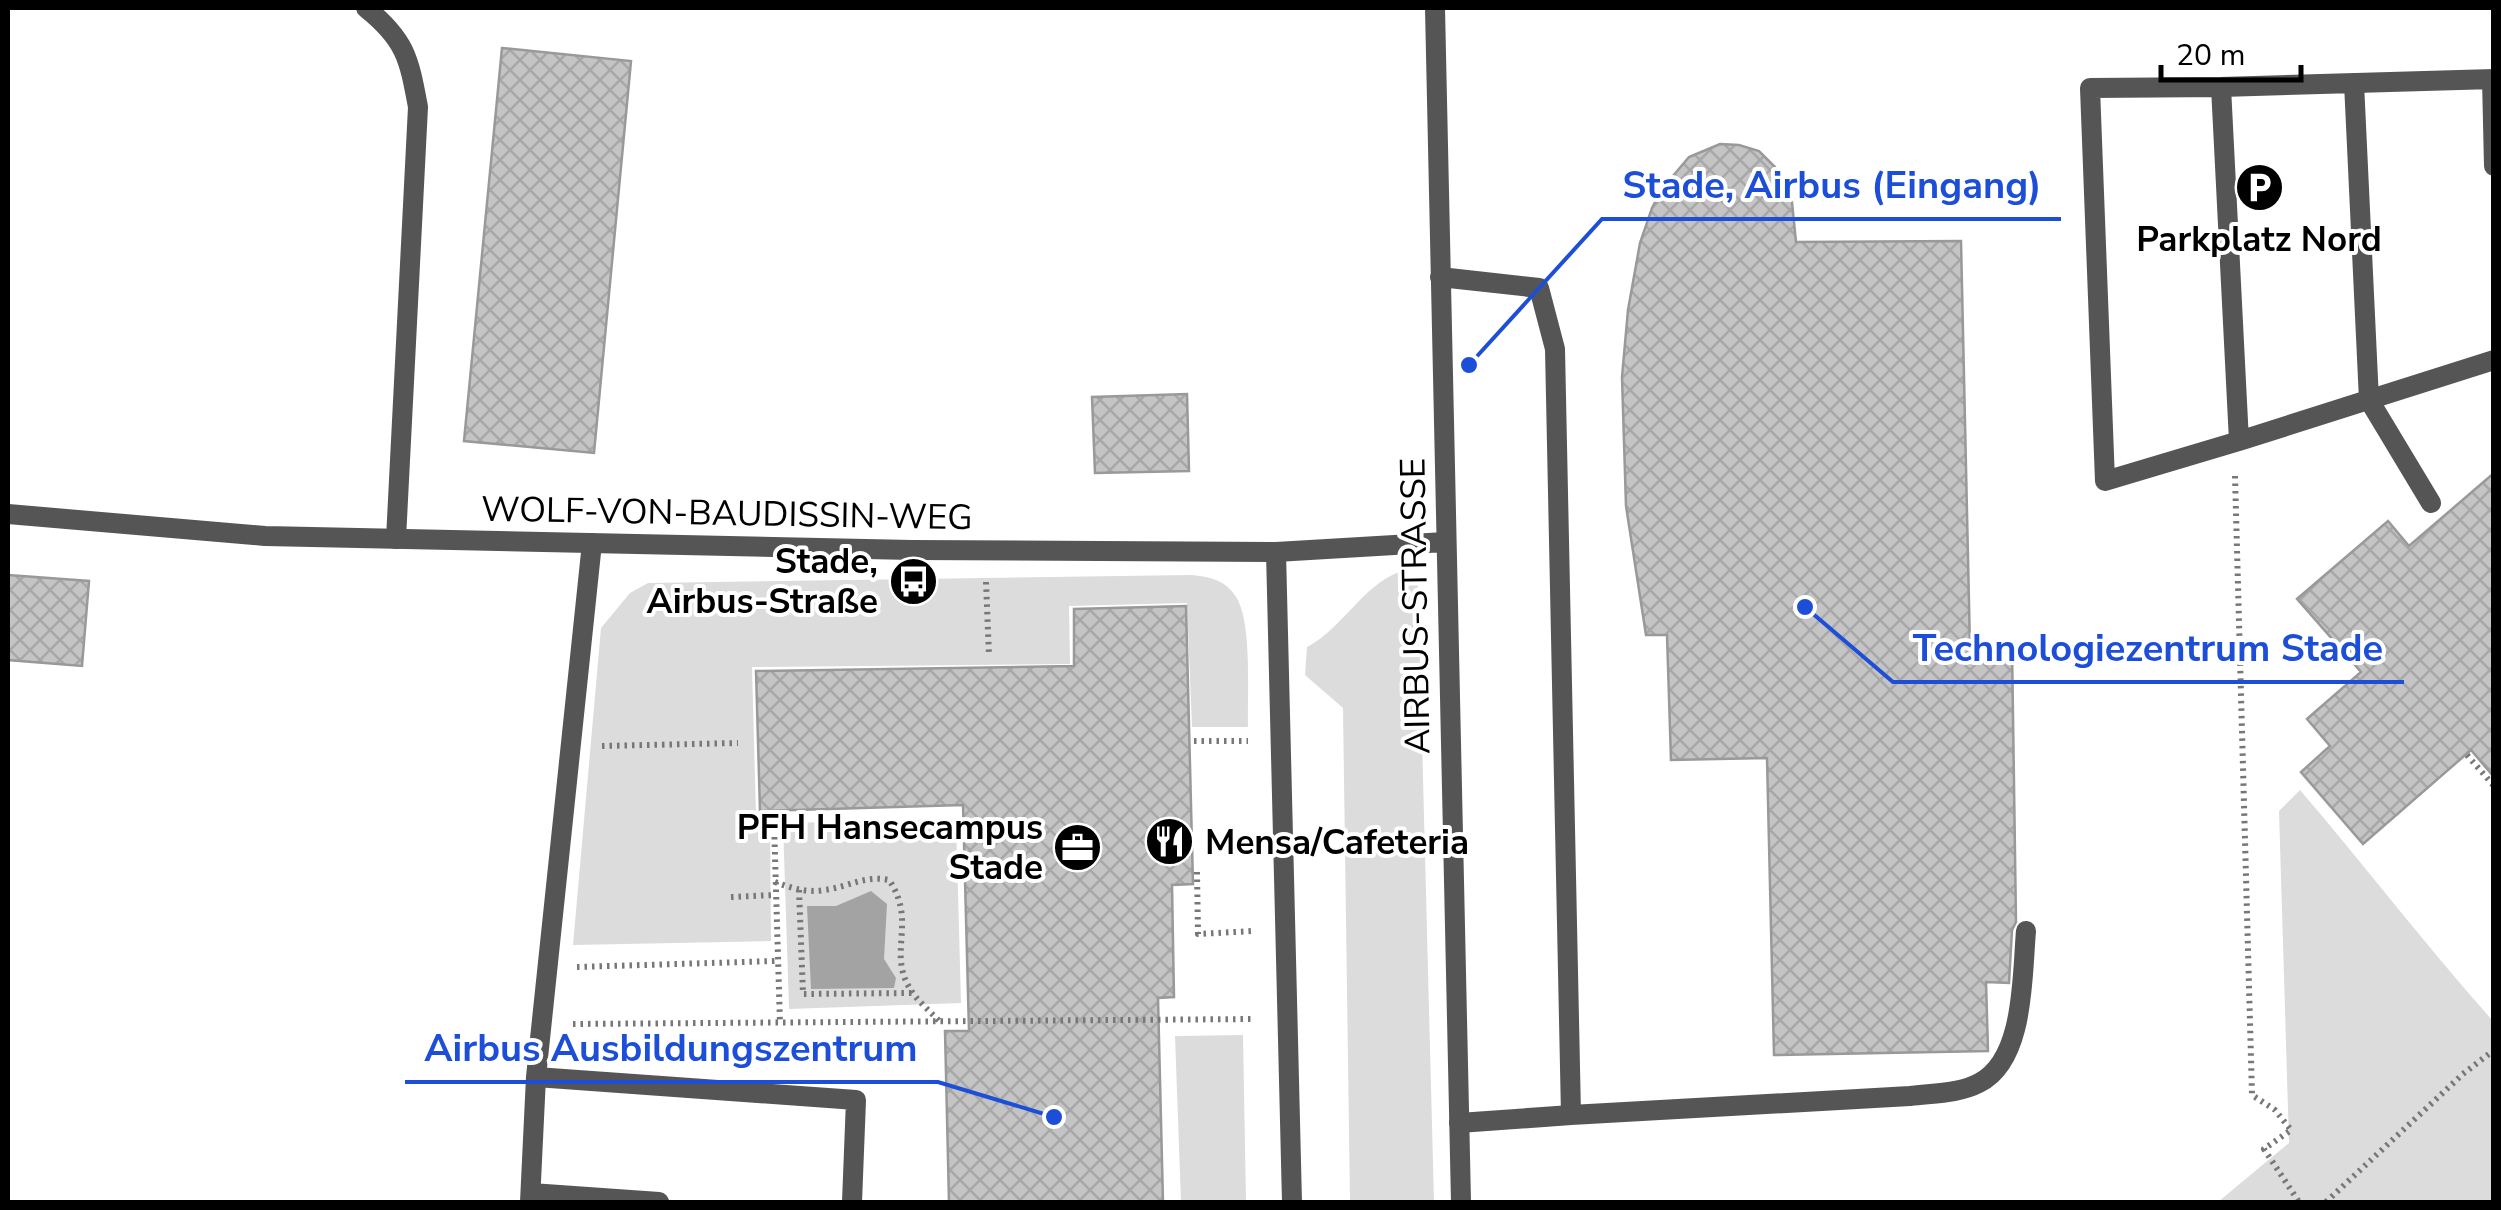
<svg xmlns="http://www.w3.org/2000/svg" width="2501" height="1210" viewBox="0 0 2501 1210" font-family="'Nunito Sans',sans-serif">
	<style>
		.grass { fill: #dcdcdc }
		.water { fill: #a3a3a3 }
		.building { fill: url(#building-cross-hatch); stroke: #999; stroke-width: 2.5 }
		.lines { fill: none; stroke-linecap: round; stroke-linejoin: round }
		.path { stroke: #777; stroke-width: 6; stroke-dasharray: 2.5 5; stroke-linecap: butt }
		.lane { stroke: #555; stroke-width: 20 }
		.street { stroke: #555; stroke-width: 20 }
		.labels { text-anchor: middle; stroke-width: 8; stroke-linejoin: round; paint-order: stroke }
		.poi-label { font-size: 35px; font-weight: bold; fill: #000; stroke: #fff; text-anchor: end }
		.street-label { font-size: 35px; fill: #000; stroke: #fff }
		.leader { fill: none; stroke: #1d4ed8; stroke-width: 4 }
		.callout-dot { fill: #1d4ed8; stroke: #fff; stroke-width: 4 }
		.callout-label { font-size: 38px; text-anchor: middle; font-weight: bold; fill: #1d4ed8; stroke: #fff; stroke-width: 8; stroke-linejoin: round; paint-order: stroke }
	</style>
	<defs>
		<pattern id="building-cross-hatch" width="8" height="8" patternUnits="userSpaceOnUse" patternTransform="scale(2.5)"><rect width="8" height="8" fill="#c4c4c4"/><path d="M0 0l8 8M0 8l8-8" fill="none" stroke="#a7a7a7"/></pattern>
	</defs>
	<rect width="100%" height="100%" fill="#fff"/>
	<path class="grass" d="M 1399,572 L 1418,585 L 1434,1202 L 1350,1202 L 1343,708 L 1305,675 L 1307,647 C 1343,628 1362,586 1399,572 Z
		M 1192,575 C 1209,577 1223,579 1234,594 C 1253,617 1247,695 1248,727 L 1192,727 L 1187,603 L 1069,606 L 1070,664 L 752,667 L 756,815 L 770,815 L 771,941 L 573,945 L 601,628 L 630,593 L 648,583 Z
		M 2300,790 C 2366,867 2426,946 2493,1021 L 2493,1202 L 2218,1202 L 2289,1143 L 2279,811 Z
		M 956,819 L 961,1003 L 789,1009 L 783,823 Z
		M 1243,1035 L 1246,1202 L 1181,1202 L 1175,1036 Z"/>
	<path class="water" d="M 871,891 L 887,904 L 884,959 L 896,978 L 894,988 L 811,989 L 807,906 L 836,906 Z"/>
	<path class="building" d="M 502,48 L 631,61 L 594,453 L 464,441 Z
		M 1720,144 L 1739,145 L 1759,151 L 1775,167 L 1792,202 L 1796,242 L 1961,241 L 1970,648 L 2012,646 L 2016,922 L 2012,930 L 2009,983 L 1986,982 L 1988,1051 L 1774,1055 L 1767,758 L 1671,760 L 1667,635 L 1646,635 L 1626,506 L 1622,377 L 1628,310 L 1640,243 L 1652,208 L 1662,189 L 1689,157 Z
		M 1187,394 L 1189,471 L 1095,473 L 1092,397 Z
		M 2494,473 L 2494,777 L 2471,750 L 2363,844 L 2301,772 L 2330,746 L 2307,719 L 2361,672 L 2297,599 L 2388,521 L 2409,546 Z
		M 8,575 L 89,581 L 82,666 L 8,660 Z
		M 1186,606 L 1193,884 L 1172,885 L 1174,997 L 1158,998 L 1163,1202 L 949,1202 L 945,1031 L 969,1031 L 963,805 L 760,811 L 756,671 L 1074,666 L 1074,609 Z"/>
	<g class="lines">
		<path class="path" d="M 2235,476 L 2252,1095 L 2275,1110 L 2291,1130 L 2264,1149 L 2299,1202
			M 986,582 L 989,656
			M 1194,741 L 1248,741
			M 602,746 L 738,743
			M 2467,755 L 2494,786
			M 774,822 L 780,1024
			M 1197,872 L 1198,934 L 1253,931
			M 775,882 C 791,888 806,893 824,890 C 849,887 864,875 889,880 C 917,921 888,951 909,987 C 916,1000 931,1012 941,1023
			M 799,890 L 803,994 L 913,993
			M 731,897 L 774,895
			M 577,967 L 776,961
			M 573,1024 L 1255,1019
			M 2326,1202 L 2463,1074 L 2494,1050"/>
		<path class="lane" d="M 366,8 C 406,40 409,59 418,107 L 396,539
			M 2492,79 L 2494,166
			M 2494,79 L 2221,87 L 2239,441 L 2494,360
			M 2354,83 L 2369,400 L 2431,503
			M 2221,87 L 2090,88 L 2105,481 L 2239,441
			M 1440,277 L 1539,288 L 1555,349 L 1571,1115 L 1459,1123
			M 536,1077 L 592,543
			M 1571,1115 L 1910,1096 C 1932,1093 1958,1094 1979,1083 C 2025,1060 2022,975 2026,931
			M 531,1193 L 659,1202
			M 530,1202 L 536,1077 L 856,1100 L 852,1202"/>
		<path class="street" d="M 1435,8 L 1461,1202
			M 8,514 L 265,536 L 912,550 L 1276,552 L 1445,542
			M 1276,552 L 1292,1202"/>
	</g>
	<defs>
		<symbol id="parking-disc" viewBox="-11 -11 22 22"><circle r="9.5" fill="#000" stroke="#fff"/><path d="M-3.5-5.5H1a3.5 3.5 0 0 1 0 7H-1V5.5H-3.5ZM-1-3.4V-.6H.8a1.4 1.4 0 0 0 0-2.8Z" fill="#fff"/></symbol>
		<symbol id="bus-disc" viewBox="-11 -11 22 22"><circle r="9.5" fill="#000" stroke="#fff"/><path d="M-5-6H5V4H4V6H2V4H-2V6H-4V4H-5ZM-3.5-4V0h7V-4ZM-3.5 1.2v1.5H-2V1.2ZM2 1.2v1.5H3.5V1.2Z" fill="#fff"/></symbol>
		<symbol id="restaurant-disc" viewBox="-11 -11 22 22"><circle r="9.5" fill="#000" stroke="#fff"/><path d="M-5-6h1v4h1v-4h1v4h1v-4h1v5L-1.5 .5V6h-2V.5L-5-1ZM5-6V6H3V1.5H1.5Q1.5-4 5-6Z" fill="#fff"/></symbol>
		<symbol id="office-disc" viewBox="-11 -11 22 22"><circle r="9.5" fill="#000" stroke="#fff"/><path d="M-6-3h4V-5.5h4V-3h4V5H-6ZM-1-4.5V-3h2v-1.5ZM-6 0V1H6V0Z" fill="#fff"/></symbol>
	</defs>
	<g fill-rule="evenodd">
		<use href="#parking-disc" x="2232" y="160" width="55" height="55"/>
		<use href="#bus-disc" x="886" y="554" width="55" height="55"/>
		<use href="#restaurant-disc" x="1142" y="814" width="55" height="55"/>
		<use href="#office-disc" x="1050" y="820" width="55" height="55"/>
	</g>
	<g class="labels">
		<g class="poi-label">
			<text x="2259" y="251" text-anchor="middle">Parkplatz Nord</text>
			<text x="878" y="573">Stade,<tspan x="878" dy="40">Airbus-Straße</tspan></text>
			<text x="1043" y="839">PFH Hansecampus<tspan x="1043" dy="40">Stade</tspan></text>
			<text x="1205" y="854" text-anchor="start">Mensa/Cafeteria</text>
		</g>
		<g class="street-label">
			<text transform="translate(727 513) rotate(1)" y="12">WOLF-VON-BAUDISSIN-WEG</text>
			<text transform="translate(1415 606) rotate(-91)" y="12">AIRBUS-STRASSE</text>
		</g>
	</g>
	<path class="leader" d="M1469 365L1602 219H2061M1805 607L1893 682H2404M1054 1117L938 1082H405"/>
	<g class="callout-dot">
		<circle cx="1469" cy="365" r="10"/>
		<circle cx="1805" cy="607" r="10"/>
		<circle cx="1054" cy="1117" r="10"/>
	</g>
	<g class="callout-label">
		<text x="1832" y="198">Stade, Airbus (Eingang)</text>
		<text x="2148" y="661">Technologiezentrum Stade</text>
		<text x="671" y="1061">Airbus Ausbildungszentrum</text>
	</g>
	<rect width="2501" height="1210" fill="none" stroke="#000000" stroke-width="20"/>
	<path d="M2161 65v15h140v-15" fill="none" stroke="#000000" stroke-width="5"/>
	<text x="2176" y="65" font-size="30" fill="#000000" stroke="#ffffff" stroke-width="8" paint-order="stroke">20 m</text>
</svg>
